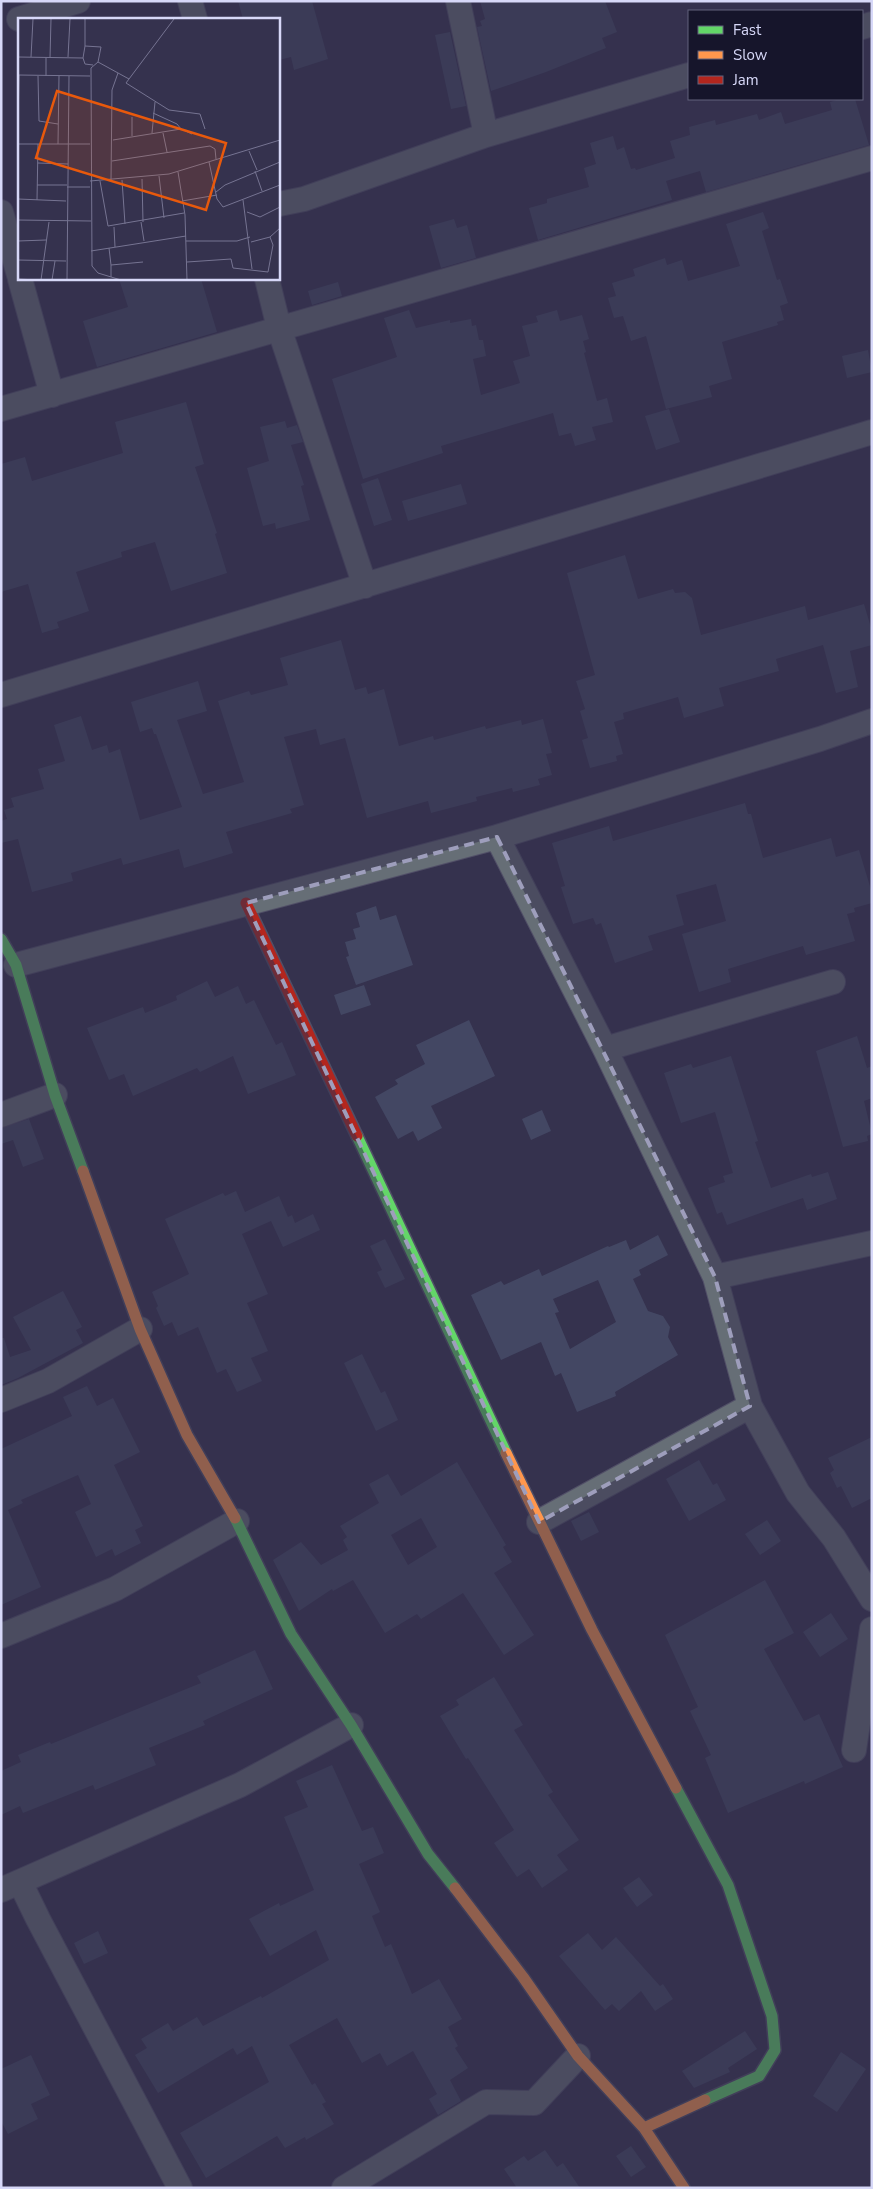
<svg xmlns="http://www.w3.org/2000/svg" width="873" height="2189" viewBox="0 0 873 2189" font-family="'Nunito Sans',sans-serif">
	<style>
		.building { fill: #434763; fill-rule: evenodd }
		.lines { fill: none; stroke-linecap: round; stroke-linejoin: round }
		.street-casing { stroke: #514f67; stroke-width: 26 }
		.fast-casing { stroke: #514f67; stroke-width: 14 }
		.slow-casing { stroke: #514f67; stroke-width: 14 }
		.jam-casing { stroke: #514f67; stroke-width: 14 }
		.street { stroke: #666e76; stroke-width: 24 }
		.fast { stroke: #63d668; stroke-width: 11 }
		.slow { stroke: #ff974d; stroke-width: 11 }
		.jam { stroke: #b3261e; stroke-width: 11 }
		.marked { fill: none; stroke: #9e9ebc; stroke-width: 4; stroke-dasharray: 10 6; stroke-linejoin: round }
		.inset-road { fill: none; stroke: #767492; stroke-width: 1 }
		.view { fill: #e8590c; fill-opacity: 0.15; stroke: #e8590c; stroke-width: 2.5 }
		.inset-edge { fill: none; stroke: #d7d8f8; stroke-width: 2.5 }
	</style>
	<rect width="100%" height="100%" fill="#35324e"/>
	<path class="building" d="M 238,1 L 312,1 L 328,59 L 294,70 L 291,57 L 279,60 L 279,19 L 243,19 Z
		M 480,1 L 605,1 L 617,32 L 602,38 L 606,48 L 546,72 L 491,91 L 477,27 L 482,26 L 480,21 L 485,19 Z
		M 450,32 L 466,106 L 451,109 L 435,35 Z
		M 840,99 L 855,99 L 869,145 L 706,192 L 700,171 L 666,181 L 672,200 L 538,240 L 529,208 L 547,203 L 547,199 L 589,187 L 584,168 L 596,164 L 590,143 L 613,136 L 617,150 L 624,147 L 631,169 L 635,168 L 636,170 L 675,158 L 670,141 L 690,135 L 689,127 L 715,120 L 716,125 L 757,114 L 759,120 L 781,112 L 785,124 L 832,110 L 830,102 Z
		M 763,212 L 769,228 L 762,231 L 777,280 L 780,279 L 788,303 L 780,306 L 784,320 L 777,322 L 778,325 L 722,342 L 732,379 L 709,386 L 712,397 L 666,409 L 646,336 L 631,341 L 623,316 L 614,318 L 608,298 L 616,296 L 612,283 L 635,276 L 633,269 L 665,258 L 667,265 L 682,260 L 688,281 L 740,266 L 726,224 Z
		M 454,219 L 457,228 L 467,225 L 476,258 L 441,268 L 429,226 Z
		M 119,279 L 201,279 L 217,332 L 97,367 L 83,321 L 128,307 Z
		M 338,282 L 342,296 L 312,305 L 308,291 Z
		M 409,310 L 416,328 L 450,320 L 450,323 L 471,319 L 472,326 L 476,325 L 479,340 L 483,340 L 486,356 L 473,359 L 481,395 L 520,383 L 513,361 L 530,356 L 522,326 L 538,322 L 536,316 L 557,310 L 560,321 L 582,315 L 589,339 L 583,341 L 586,352 L 584,353 L 597,401 L 607,398 L 613,422 L 592,427 L 596,440 L 575,446 L 571,433 L 559,436 L 553,413 L 441,446 L 443,453 L 363,479 L 332,379 L 397,357 L 384,318 Z
		M 868,350 L 872,372 L 847,378 L 842,356 Z
		M 186,402 L 204,464 L 195,467 L 217,533 L 215,534 L 227,573 L 171,591 L 155,542 L 121,552 L 122,557 L 76,572 L 89,611 L 57,622 L 59,628 L 42,633 L 28,584 L 1,592 L 1,464 L 25,457 L 32,481 L 123,453 L 115,422 Z
		M 669,409 L 680,442 L 656,450 L 645,416 Z
		M 285,421 L 287,428 L 297,425 L 303,442 L 291,445 L 304,485 L 301,486 L 310,520 L 276,529 L 275,523 L 263,526 L 247,468 L 269,461 L 260,427 Z
		M 378,478 L 392,520 L 374,526 L 361,484 Z
		M 461,484 L 467,504 L 408,521 L 402,501 Z
		M 625,555 L 638,599 L 673,589 L 675,593 L 685,592 L 692,598 L 701,635 L 805,606 L 808,620 L 864,604 L 872,631 L 872,645 L 850,651 L 858,687 L 836,693 L 823,645 L 776,659 L 779,671 L 719,688 L 724,706 L 684,718 L 678,697 L 623,713 L 624,719 L 614,722 L 623,754 L 616,756 L 617,761 L 590,768 L 582,740 L 588,738 L 580,711 L 585,709 L 576,681 L 595,675 L 567,573 Z
		M 341,640 L 355,690 L 366,687 L 368,694 L 384,689 L 399,746 L 433,736 L 434,740 L 485,726 L 486,729 L 521,720 L 522,725 L 543,719 L 552,753 L 546,754 L 552,775 L 538,779 L 540,785 L 513,792 L 512,788 L 476,797 L 477,801 L 431,813 L 428,801 L 367,818 L 345,738 L 320,745 L 316,729 L 284,737 L 304,805 L 290,809 L 292,813 L 226,832 L 233,853 L 184,868 L 179,849 L 123,865 L 121,858 L 71,873 L 73,881 L 32,892 L 18,839 L 1,843 L 1,821 L 7,819 L 4,810 L 14,807 L 11,798 L 44,789 L 38,769 L 65,761 L 54,725 L 81,716 L 92,750 L 107,745 L 109,753 L 120,749 L 140,820 L 182,807 L 156,734 L 154,734 L 152,728 L 140,732 L 131,702 L 198,681 L 207,711 L 177,720 L 203,794 L 244,782 L 218,701 L 249,691 L 251,695 L 288,685 L 280,658 Z
		M 745,803 L 748,814 L 751,814 L 763,858 L 831,838 L 836,857 L 859,850 L 872,893 L 872,903 L 854,908 L 855,912 L 847,914 L 855,941 L 806,955 L 803,946 L 728,969 L 731,982 L 699,992 L 682,934 L 726,921 L 716,884 L 676,895 L 684,925 L 648,936 L 653,950 L 615,963 L 601,923 L 596,925 L 593,918 L 573,924 L 561,887 L 565,886 L 552,843 L 609,826 L 613,841 Z
		M 376,906 L 380,920 L 396,915 L 413,965 L 356,985 L 346,957 L 349,956 L 345,942 L 356,939 L 353,929 L 360,927 L 356,913 Z
		M 207,981 L 215,997 L 238,986 L 246,1004 L 254,1000 L 276,1045 L 282,1042 L 296,1075 L 248,1094 L 233,1056 L 200,1072 L 197,1068 L 133,1096 L 124,1074 L 109,1080 L 87,1028 L 143,1007 L 145,1013 L 177,1000 L 176,996 Z
		M 364,985 L 371,1005 L 341,1015 L 334,995 Z
		M 469,1020 L 495,1076 L 431,1106 L 442,1128 L 418,1141 L 413,1131 L 398,1139 L 375,1097 L 398,1084 L 395,1080 L 425,1064 L 416,1045 Z
		M 857,1036 L 867,1068 L 872,1066 L 872,1098 L 864,1101 L 872,1134 L 867,1136 L 868,1141 L 843,1147 L 816,1051 Z
		M 731,1056 L 758,1141 L 755,1142 L 771,1188 L 811,1174 L 812,1177 L 828,1172 L 837,1199 L 807,1210 L 803,1198 L 727,1225 L 722,1212 L 717,1214 L 708,1188 L 725,1182 L 723,1176 L 733,1173 L 715,1112 L 681,1123 L 664,1073 L 691,1064 L 693,1068 Z
		M 542,1110 L 551,1131 L 531,1140 L 522,1119 Z
		M 29,1119 L 44,1159 L 23,1167 L 13,1140 L 1,1144 L 1,1128 Z
		M 236,1191 L 245,1212 L 279,1196 L 288,1217 L 292,1215 L 295,1223 L 313,1214 L 320,1230 L 283,1247 L 271,1221 L 242,1234 L 268,1294 L 247,1303 L 268,1351 L 251,1358 L 262,1381 L 237,1392 L 226,1369 L 217,1373 L 198,1327 L 178,1336 L 172,1322 L 164,1326 L 156,1308 L 158,1306 L 152,1292 L 189,1274 L 165,1219 L 223,1193 L 225,1196 Z
		M 658,1235 L 668,1255 L 639,1270 L 641,1275 L 633,1279 L 648,1311 L 663,1316 L 670,1327 L 668,1337 L 678,1355 L 615,1392 L 616,1396 L 577,1412 L 561,1373 L 555,1376 L 541,1342 L 501,1360 L 471,1295 L 501,1281 L 504,1285 L 539,1269 L 542,1276 L 608,1246 L 609,1247 L 626,1240 L 630,1250 ZM 598,1280 L 616,1322 L 570,1349 L 555,1313 L 559,1312 L 553,1299 Z
		M 385,1239 L 405,1279 L 385,1288 L 377,1272 L 382,1270 L 370,1246 Z
		M 63,1291 L 82,1327 L 76,1330 L 83,1343 L 18,1378 L 1,1385 L 1,1338 L 4,1338 L 10,1357 L 31,1350 L 13,1317 Z
		M 362,1354 L 381,1393 L 385,1391 L 398,1420 L 376,1431 L 344,1363 Z
		M 87,1386 L 97,1406 L 113,1398 L 140,1452 L 114,1465 L 143,1526 L 135,1530 L 141,1543 L 115,1556 L 112,1549 L 96,1557 L 75,1512 L 91,1504 L 78,1475 L 21,1500 L 23,1503 L 8,1510 L 41,1587 L 1,1605 L 1,1449 L 72,1416 L 63,1397 Z
		M 872,1437 L 872,1498 L 852,1508 L 841,1486 L 837,1488 L 830,1473 L 834,1470 L 828,1458 Z
		M 699,1460 L 713,1485 L 717,1483 L 726,1500 L 689,1521 L 666,1479 Z
		M 457,1462 L 506,1545 L 503,1547 L 512,1562 L 494,1573 L 534,1635 L 504,1655 L 463,1593 L 421,1619 L 417,1614 L 385,1633 L 353,1580 L 333,1591 L 332,1589 L 299,1611 L 273,1560 L 301,1542 L 321,1565 L 348,1550 L 343,1540 L 347,1537 L 340,1526 L 379,1503 L 369,1484 L 388,1474 L 401,1496 ZM 421,1518 L 437,1547 L 408,1565 L 391,1535 Z
		M 589,1512 L 599,1532 L 581,1541 L 571,1521 Z
		M 767,1520 L 781,1541 L 760,1555 L 745,1534 Z
		M 765,1580 L 794,1633 L 764,1649 L 804,1721 L 819,1714 L 843,1767 L 805,1784 L 804,1781 L 728,1813 L 705,1758 L 711,1755 L 690,1711 L 698,1707 L 665,1635 Z
		M 831,1613 L 848,1639 L 820,1657 L 803,1632 Z
		M 255,1650 L 273,1689 L 203,1721 L 205,1725 L 149,1748 L 156,1765 L 95,1790 L 93,1785 L 23,1813 L 20,1806 L 1,1815 L 1,1771 L 21,1762 L 18,1755 L 50,1742 L 51,1744 L 201,1683 L 197,1676 Z
		M 494,1677 L 523,1725 L 514,1730 L 553,1792 L 548,1795 L 579,1840 L 557,1855 L 568,1870 L 542,1888 L 529,1869 L 517,1877 L 494,1843 L 514,1830 L 468,1758 L 466,1759 L 440,1716 L 459,1705 L 456,1700 Z
		M 332,1765 L 362,1831 L 373,1827 L 384,1853 L 359,1864 L 380,1912 L 372,1916 L 385,1947 L 391,1944 L 412,1994 L 439,1979 L 462,2019 L 448,2027 L 458,2046 L 455,2048 L 468,2068 L 450,2080 L 461,2101 L 438,2115 L 429,2099 L 437,2094 L 413,2051 L 387,2066 L 380,2053 L 362,2063 L 337,2018 L 289,2045 L 312,2085 L 315,2083 L 326,2102 L 322,2104 L 334,2124 L 306,2140 L 305,2137 L 285,2148 L 277,2136 L 206,2178 L 180,2133 L 269,2082 L 252,2046 L 237,2055 L 233,2048 L 158,2093 L 135,2055 L 147,2048 L 141,2039 L 168,2023 L 173,2031 L 197,2017 L 203,2026 L 261,1996 L 262,1998 L 329,1960 L 316,1930 L 270,1956 L 249,1919 L 279,1903 L 280,1906 L 314,1890 L 284,1817 L 308,1807 L 296,1781 Z
		M 639,1877 L 653,1895 L 637,1907 L 623,1888 Z
		M 98,1931 L 108,1953 L 84,1964 L 74,1943 Z
		M 588,1933 L 602,1950 L 616,1937 L 660,1986 L 663,1984 L 673,1999 L 655,2011 L 641,1991 L 619,2011 L 612,2004 L 605,2010 L 559,1956 Z
		M 745,2031 L 757,2049 L 728,2068 L 730,2072 L 694,2088 L 682,2071 Z
		M 841,2052 L 866,2069 L 837,2112 L 813,2096 Z
		M 31,2055 L 50,2095 L 31,2104 L 38,2119 L 8,2134 L 1,2121 L 1,2069 Z
		M 631,2146 L 646,2167 L 631,2177 L 616,2156 Z
		M 545,2150 L 557,2167 L 563,2163 L 580,2188 L 517,2188 L 504,2169 L 524,2156 L 528,2161 Z"/>
	<g class="lines">
		<defs>
			<path id="street" d="M 190,1 L 195,19
				M 458,1 L 486,135
				M 19,19 L 78,1
				M 862,27 L 872,24
				M 279,204 L 304,199 L 486,135 L 689,75
				M 1,212 L 19,275
				M 20,279 L 52,395
				M 267,279 L 279,328 L 365,586
				M 1,409 L 872,158
				M 1,695 L 872,432
				M 497,837 L 605,1049 L 715,1277 L 750,1406 L 798,1493 L 834,1538 L 872,1599
				M 16,965 L 497,837 L 820,739 L 872,721
				M 605,1049 L 833,982
				M 1,1115 L 55,1095
				M 715,1277 L 872,1243
				M 1,1400 L 48,1381 L 140,1329
				M 539,1522 L 750,1406
				M 1,1636 L 115,1589 L 237,1521
				M 854,1750 L 872,1629
				M 20,1882 L 38,1919 L 180,2188
				M 1,1890 L 240,1785 L 351,1725
				M 344,2188 L 486,2102 L 534,2103 L 578,2056"/>
			<path id="fast" d="M 1,939 L 16,965 L 55,1095 L 83,1171
				M 357,1136 L 506,1453
				M 235,1518 L 291,1634 L 351,1725 L 428,1854 L 455,1888
				M 676,1788 L 728,1885 L 772,2016 L 775,2050 L 759,2076 L 705,2100"/>
			<path id="slow" d="M 83,1171 L 140,1329 L 187,1435 L 235,1518
				M 506,1453 L 592,1630 L 676,1788
				M 455,1888 L 523,1977 L 578,2056 L 644,2128 L 684,2188
				M 644,2128 L 705,2100"/>
			<path id="jam" d="M 246,903 L 357,1136"/>
		</defs>
		<use href="#street" class="street-casing"/>
		<use href="#fast" class="fast-casing"/>
		<use href="#slow" class="slow-casing"/>
		<use href="#jam" class="jam-casing"/>
		<use href="#street" class="street"/>
		<use href="#fast" class="fast"/>
		<use href="#slow" class="slow"/>
		<use href="#jam" class="jam"/>
	</g>
	<path d="M0 0H873V2189H0ZM 497,837 L 715,1277 L 750,1406 L 539,1522 L 246,903 Z" fill="#35324e" fill-opacity=".55" fill-rule="evenodd"/>
	<path class="marked" d="M 497,837 L 715,1277 L 750,1406 L 539,1522 L 246,903 Z"/>
	<g transform="translate(18 18)">
		<rect width="262" height="262" fill="#35324e"/>
		<path class="inset-road" d="M 156,1 L 108,65 L 151,92 L 182,96 L 187,111M 67,28 L 67,1M 0,39 L 65,40 L 67,46 L 75,47M 13,39 L 15,1M 50,39 L 52,1M 28,40 L 28,58M 32,40 L 33,1M 65,40 L 67,28 L 83,29 L 80,44M 0,57 L 72,58M 20,58 L 21,103 L 40,106M 135,95 L 159,106 L 163,111M 0,106 L 1,57M 134,115 L 137,84M 145,115 L 149,134M 114,118 L 114,99M 95,122 L 163,111 L 174,116M 0,126 L 72,126M 40,126 L 41,58M 231,133 L 239,152M 94,143 L 192,128 L 197,131 L 198,141M 191,144 L 199,181 L 205,189 L 262,167M 20,145 L 50,146M 237,153 L 244,173M 160,154 L 167,197 L 169,262M 141,158 L 146,200M 124,161 L 125,204M 93,162 L 94,72 L 100,55M 104,162 L 107,206M 72,163 L 151,156 L 262,122M 82,163 L 90,208 L 166,195M 19,167 L 49,167M 49,169 L 72,169M 198,174 L 207,167 L 262,144M 0,181 L 48,183M 19,182 L 20,126M 225,182 L 234,251M 164,183 L 199,177M 229,194 L 242,199 L 262,189M 0,202 L 73,203M 123,204 L 126,223M 96,209 L 97,229M 0,223 L 28,222M 168,223 L 219,223 L 232,219M 233,224 L 252,219 L 262,210M 91,230 L 93,247M 73,233 L 168,218M 0,242 L 48,243M 169,244 L 213,241 L 215,250 L 250,254 L 255,227 L 252,219M 93,259 L 93,247 L 125,244M 0,261 L 19,262M 23,262 L 31,204M 34,262 L 37,243M 49,262 L 51,58M 103,262 L 80,255 L 74,248 L 73,50 L 80,44 L 111,61"/>
		<path class="view" d="M 39,73 L 208,125 L 188,192 L 18,140 Z"/>
		<rect width="262" height="262" class="inset-edge"/>
	</g>
	<rect width="873" height="2189" fill="none" stroke="#d7d8f8" stroke-width="5"/>
	<rect x="688" y="10" width="175" height="90" fill="#16152b" stroke="#63637d"/>
	<rect x="698" y="26" width="25" height="8" fill="#63d668" stroke="#63637d"/>
	<text x="733" y="35" font-size="15" fill="#d7d8f8">Fast</text>
	<rect x="698" y="51" width="25" height="8" fill="#ff974d" stroke="#63637d"/>
	<text x="733" y="60" font-size="15" fill="#d7d8f8">Slow</text>
	<rect x="698" y="76" width="25" height="8" fill="#b3261e" stroke="#63637d"/>
	<text x="733" y="85" font-size="15" fill="#d7d8f8">Jam</text>
</svg>
